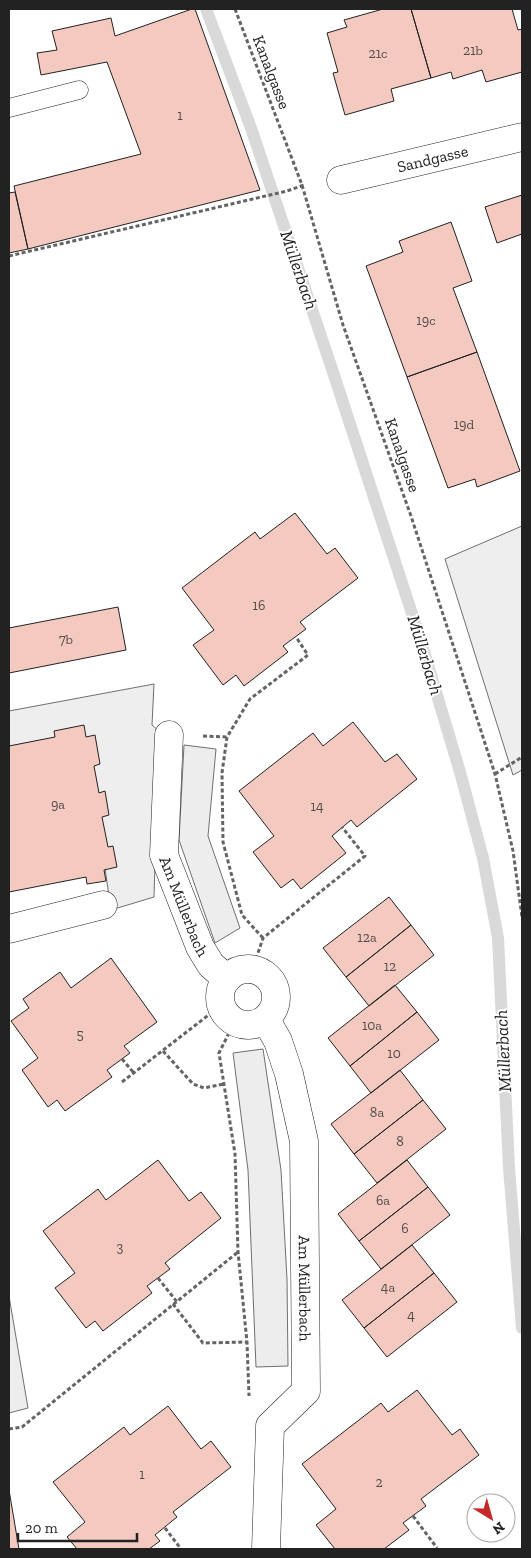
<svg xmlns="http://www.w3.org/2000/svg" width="531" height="1558" viewBox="0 0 531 1558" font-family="'Zilla Slab',serif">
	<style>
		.green { fill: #eee; stroke: #6f6f6f }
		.parking { fill: #ededed; stroke: #6f6f6f }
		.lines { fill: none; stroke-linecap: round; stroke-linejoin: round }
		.stream { stroke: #d9d9d9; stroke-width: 12 }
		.building { fill: #f3c9c0; stroke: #222 }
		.lane-casing { stroke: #222; stroke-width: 19 }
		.street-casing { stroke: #222; stroke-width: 29 }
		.path { stroke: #646464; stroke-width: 3; stroke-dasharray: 4 2.5; stroke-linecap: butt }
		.lane { stroke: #fff; stroke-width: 18 }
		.street { stroke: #fff; stroke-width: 28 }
		.labels { text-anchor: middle; stroke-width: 4; stroke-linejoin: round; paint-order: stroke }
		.number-label { font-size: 14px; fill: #564c4a }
		.street-label { font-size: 16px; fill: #222; stroke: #fff }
		.water-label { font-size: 18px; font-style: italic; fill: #222; stroke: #fff }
	</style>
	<rect width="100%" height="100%" fill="#fff"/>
	<path class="green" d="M 522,526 L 522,770 L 513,775 L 445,559 Z
		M 154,684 L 152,725 L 159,731 L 154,897 L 111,910 L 86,737 L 9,751 L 9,711 Z"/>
	<path class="parking" d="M 184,745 L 216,749 L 208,836 L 240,928 L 215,943 L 179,840 Z
		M 263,1049 L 281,1170 L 287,1279 L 288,1366 L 256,1367 L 248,1170 L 233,1053 Z
		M 9,1296 L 28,1408 L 9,1413 Z"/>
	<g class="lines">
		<path class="stream" d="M 206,9 L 251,128 L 333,372 L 419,635 L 460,772 L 483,858 L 498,938 L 509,1168 L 522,1328"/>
	</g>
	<path class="building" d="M 192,9 L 195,9 L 260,190 L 28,249 L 14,186 L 141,154 L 107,62 L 41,75 L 37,53 L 57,50 L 52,31 L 111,18 L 115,36 Z
		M 383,9 L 411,9 L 431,78 L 391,89 L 394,101 L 345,115 L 333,73 L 338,72 L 327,33 L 347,27 L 344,20 Z
		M 411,9 L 512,9 L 518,30 L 522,29 L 522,72 L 486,82 L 482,70 L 453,79 L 451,72 L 431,78 Z
		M 15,192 L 28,249 L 9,253 L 9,193 Z
		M 522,195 L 522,234 L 497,243 L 485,207 Z
		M 451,222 L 472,281 L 453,288 L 477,352 L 407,377 L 366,266 L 403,252 L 399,241 Z
		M 477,352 L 520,471 L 477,487 L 475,479 L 448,488 L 407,377 Z
		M 295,513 L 327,554 L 335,548 L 358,578 L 300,622 L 306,629 L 283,646 L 288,652 L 244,686 L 236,675 L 223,685 L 193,645 L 214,630 L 182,588 L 255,532 L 260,539 Z
		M 118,607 L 126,650 L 9,673 L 9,628 Z
		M 353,722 L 385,762 L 397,754 L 417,779 L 357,827 L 351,820 L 332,836 L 346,853 L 301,889 L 293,879 L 281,888 L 253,852 L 274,836 L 239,791 L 313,733 L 323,746 Z
		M 84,725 L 86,737 L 95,735 L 100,764 L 94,766 L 99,793 L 105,791 L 109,815 L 102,817 L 108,847 L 113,846 L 117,867 L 104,870 L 106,881 L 87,884 L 86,877 L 9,892 L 9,746 L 55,737 L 54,731 Z
		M 389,897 L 411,925 L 346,977 L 323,948 Z
		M 411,925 L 434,955 L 369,1006 L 346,977 Z
		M 111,958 L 157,1022 L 124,1046 L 130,1053 L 107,1070 L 112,1077 L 65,1111 L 57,1100 L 48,1107 L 22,1070 L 38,1058 L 11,1021 L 29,1008 L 23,999 L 60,972 L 71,988 Z
		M 395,985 L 417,1012 L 350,1066 L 328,1038 Z
		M 417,1012 L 439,1040 L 371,1093 L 350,1066 Z
		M 400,1070 L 423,1100 L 354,1154 L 331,1124 Z
		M 423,1100 L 446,1129 L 377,1183 L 354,1154 Z
		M 158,1160 L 189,1201 L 201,1192 L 221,1218 L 165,1263 L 170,1269 L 147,1286 L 152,1293 L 103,1331 L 95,1321 L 86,1328 L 55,1288 L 75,1273 L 43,1231 L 98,1189 L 106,1200 Z
		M 407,1160 L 428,1187 L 359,1241 L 338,1214 Z
		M 428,1187 L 450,1215 L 381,1269 L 359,1241 Z
		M 412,1245 L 434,1273 L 364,1328 L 342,1300 Z
		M 434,1273 L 457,1302 L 387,1357 L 364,1328 Z
		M 417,1390 L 452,1435 L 460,1429 L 479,1455 L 421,1499 L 426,1506 L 403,1523 L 409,1530 L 384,1549 L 335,1549 L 316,1525 L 336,1509 L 302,1464 L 381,1403 L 388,1412 Z
		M 168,1406 L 201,1449 L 211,1441 L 231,1467 L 173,1512 L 177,1517 L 155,1535 L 160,1541 L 149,1549 L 77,1549 L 67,1537 L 85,1522 L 53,1482 L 124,1427 L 130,1435 Z
		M 9,1490 L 19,1549 L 9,1549 Z"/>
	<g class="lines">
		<defs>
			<path id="lane" d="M 9,108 L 79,90"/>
			<g id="street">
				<path id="s1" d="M 341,180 L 522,137"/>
				<path id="s2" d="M 169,735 L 164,855 L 200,947 L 211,965 L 227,979"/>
				<path d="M 9,929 L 103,905"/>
				<circle cx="248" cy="997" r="28"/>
				<path id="s3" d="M 266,1020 L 278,1041 L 289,1074 L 304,1141 L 306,1391 L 270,1426 L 266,1549"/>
			</g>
		</defs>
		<use href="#lane" class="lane-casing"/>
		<use href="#street" class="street-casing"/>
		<path class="path" d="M 235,9 L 302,185 L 343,325 L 411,516 L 495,774 L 513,851 L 522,917
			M 9,256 L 287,191 L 304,185
			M 203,736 L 227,737
			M 495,774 L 522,757
			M 263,938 L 242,915 L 223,842 L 222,773 L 227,737 L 250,699 L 308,655 L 296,637
			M 256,959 L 263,938 L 365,856 L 342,827
			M 232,1027 L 219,1053 L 235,1154 L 238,1252 L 247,1342 L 249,1396
			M 163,1051 L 193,1084 L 204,1088 L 224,1084
			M 122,1059 L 134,1073
			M 122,1082 L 215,1010
			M 158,1278 L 177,1302
			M 173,1304 L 203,1343 L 247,1342
			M 9,1429 L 22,1427 L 238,1252
			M 413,1516 L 437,1548
			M 165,1528 L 181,1549"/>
		<use href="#lane" class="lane"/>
		<use href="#street" class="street"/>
	</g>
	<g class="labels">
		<g class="number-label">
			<text x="473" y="55">21b</text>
			<text x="378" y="58">21c</text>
			<text x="180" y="120">1</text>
			<text x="426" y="325">19c</text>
			<text x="464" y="429">19d</text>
			<text x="259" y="610">16</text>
			<text x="66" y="644">7b</text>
			<text x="58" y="809">9a</text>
			<text x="317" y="811">14</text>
			<text x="367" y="942">12a</text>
			<text x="390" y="971">12</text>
			<text x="372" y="1030">10a</text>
			<text x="80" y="1039">5</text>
			<text x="394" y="1058">10</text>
			<text x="377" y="1117">8a</text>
			<text x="400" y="1146">8</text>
			<text x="383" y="1205">6a</text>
			<text x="405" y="1233">6</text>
			<text x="120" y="1252">3</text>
			<text x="388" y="1292">4a</text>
			<text x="411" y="1320">4</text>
			<text x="142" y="1479">1</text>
			<text x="379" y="1487">2</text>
		</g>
		<g class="street-label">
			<text transform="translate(272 72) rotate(69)" y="6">Kanalgasse</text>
			<text dy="6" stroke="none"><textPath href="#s1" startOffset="94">Sandgasse</textPath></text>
			<text transform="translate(403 455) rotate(71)" y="6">Kanalgasse</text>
			<text dy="6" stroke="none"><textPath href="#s2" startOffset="175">Am Müllerbach</textPath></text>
			<text dy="6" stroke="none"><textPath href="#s3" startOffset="275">Am Müllerbach</textPath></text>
		</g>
		<g class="water-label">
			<text transform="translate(299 270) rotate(71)" y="6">Müllerbach</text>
			<text transform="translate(425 655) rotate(73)" y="6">Müllerbach</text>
			<text transform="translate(503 1051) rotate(-93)" y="6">Müllerbach</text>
		</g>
	</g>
	<rect width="531" height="1558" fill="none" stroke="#222222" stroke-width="20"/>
	<g transform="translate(491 1518) rotate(143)"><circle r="24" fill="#ffffff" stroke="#a7a7a7"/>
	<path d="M0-4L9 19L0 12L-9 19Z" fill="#c62828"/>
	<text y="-8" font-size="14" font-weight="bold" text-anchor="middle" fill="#222222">N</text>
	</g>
	<path d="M18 1533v8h119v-8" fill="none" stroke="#222222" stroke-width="2.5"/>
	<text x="25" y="1533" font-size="15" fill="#222222" stroke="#ffffff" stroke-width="4" paint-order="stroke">20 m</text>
</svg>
